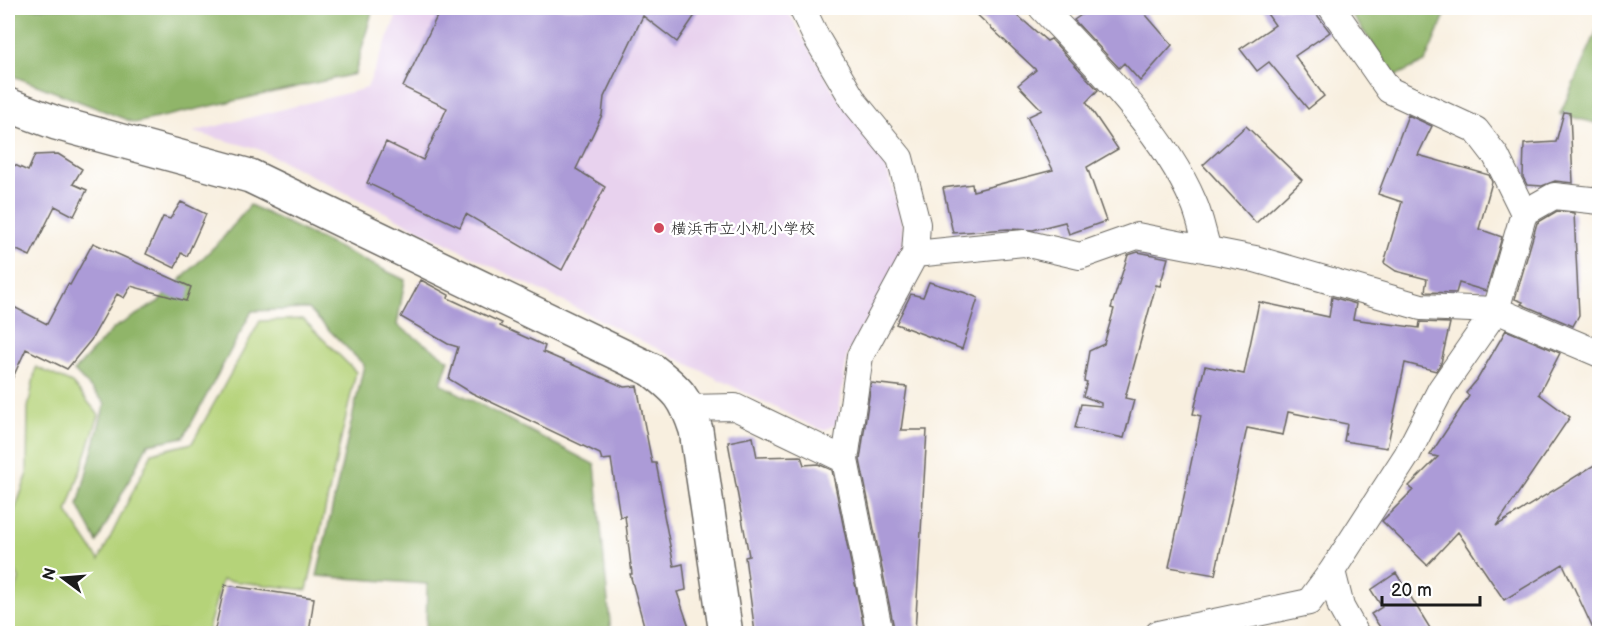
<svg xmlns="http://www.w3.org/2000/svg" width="1607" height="641" viewBox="0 0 1607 641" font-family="'Balsamiq Sans','Klee One',sans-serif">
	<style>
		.built { fill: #e8d2ee }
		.green { fill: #b5d379; stroke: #68784a; stroke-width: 1.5 }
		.forest { fill: #90b569; stroke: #566842; stroke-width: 1.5 }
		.building { fill: #ac9bd7 }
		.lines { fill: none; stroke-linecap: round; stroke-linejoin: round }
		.minor-casing { stroke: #696660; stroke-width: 28 }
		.tertiary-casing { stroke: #696660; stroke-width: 36 }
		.minor { stroke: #fff; stroke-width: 26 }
		.tertiary { stroke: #fff; stroke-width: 33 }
		.poi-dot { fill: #d1495b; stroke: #fff; stroke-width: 2 }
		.labels { text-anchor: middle; stroke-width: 5; stroke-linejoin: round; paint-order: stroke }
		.poi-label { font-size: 16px; fill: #1c1c1c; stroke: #fff; text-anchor: start }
	</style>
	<rect width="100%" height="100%" fill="#fff"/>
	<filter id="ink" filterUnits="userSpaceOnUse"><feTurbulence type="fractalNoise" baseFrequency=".0167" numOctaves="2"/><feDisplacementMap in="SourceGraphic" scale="12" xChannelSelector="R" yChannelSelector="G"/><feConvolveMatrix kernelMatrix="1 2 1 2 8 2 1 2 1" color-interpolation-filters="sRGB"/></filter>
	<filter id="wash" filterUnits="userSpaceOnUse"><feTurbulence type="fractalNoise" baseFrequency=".008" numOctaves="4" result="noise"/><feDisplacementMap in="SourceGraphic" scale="24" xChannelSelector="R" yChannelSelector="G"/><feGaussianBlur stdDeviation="1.35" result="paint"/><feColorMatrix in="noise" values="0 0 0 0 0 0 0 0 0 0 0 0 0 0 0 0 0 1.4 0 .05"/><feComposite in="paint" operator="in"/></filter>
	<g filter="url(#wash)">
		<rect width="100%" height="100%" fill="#f8efdf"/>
		<path class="built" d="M 400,8 L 786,8 L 833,90 L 885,163 L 900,213 L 904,243 L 885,286 L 847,355 L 837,424 L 824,430 L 812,426 L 258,149 L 193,132 L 367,88 Z"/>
		<path class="green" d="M 303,319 L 356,372 L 307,590 L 222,580 L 207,633 L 8,633 L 8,617 L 19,579 L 8,550 L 8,529 L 27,476 L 28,408 L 36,367 L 72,383 L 99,415 L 67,512 L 99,560 L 152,453 L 192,443 L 260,321 Z"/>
		<path class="forest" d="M 8,8 L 373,8 L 355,74 L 135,123 L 8,74 Z
			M 1347,8 L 1448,8 L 1425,62 L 1395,76 Z
			M 1599,26 L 1599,124 L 1560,114 Z
			M 250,205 L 405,280 L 397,325 L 449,360 L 441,384 L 595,465 L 611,633 L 426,633 L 427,584 L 317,576 L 364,365 L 308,309 L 252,311 L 184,437 L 148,444 L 97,542 L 78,505 L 105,403 L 74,371 L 114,328 L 158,302 L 222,239 Z"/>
		<g id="blocks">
			<path class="building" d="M 441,8 L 700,8 L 677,42 L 643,16 L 604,97 L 602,115 L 576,169 L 605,187 L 562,270 L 466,214 L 460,227 L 367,183 L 386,142 L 423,160 L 447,108 L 403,87 Z
				M 970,8 L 1009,8 L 1047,41 L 1051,39 L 1098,90 L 1086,102 L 1118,149 L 1087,167 L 1106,221 L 1069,234 L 1065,222 L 1033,230 L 1008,229 L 953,233 L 943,188 L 972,184 L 973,191 L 1053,170 L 1027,117 L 1042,110 L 1018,85 L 1036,70 Z
				M 1091,8 L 1140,8 L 1172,45 L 1140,81 L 1124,63 L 1119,68 L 1074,20 Z
				M 1263,8 L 1312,8 L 1330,32 L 1295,56 L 1324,96 L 1308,109 L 1269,62 L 1257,71 L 1240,49 L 1275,25 Z
				M 1564,112 L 1570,113 L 1573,183 L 1555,181 L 1542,186 L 1527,185 L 1523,177 L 1524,144 L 1556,142 Z
				M 1408,115 L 1432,126 L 1418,155 L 1489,175 L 1492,182 L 1479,229 L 1502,237 L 1486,291 L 1459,283 L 1456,293 L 1427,292 L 1425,291 L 1427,279 L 1396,271 L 1384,263 L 1402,202 L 1378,194 Z
				M 1246,126 L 1302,180 L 1256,223 L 1203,165 Z
				M 58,154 L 82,169 L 73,184 L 87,190 L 74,216 L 55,206 L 30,256 L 8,246 L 8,162 L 28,171 L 35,155 Z
				M 181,202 L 206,214 L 187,256 L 181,253 L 175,268 L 146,254 L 163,217 L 170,219 Z
				M 1557,211 L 1574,213 L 1579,315 L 1573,326 L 1521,304 L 1523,302 L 1515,299 L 1537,223 Z
				M 93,243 L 191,287 L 186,301 L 131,286 L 124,298 L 117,294 L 91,340 L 67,369 L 26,349 L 8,388 L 8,304 L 47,324 L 68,284 L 70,285 Z
				M 1138,252 L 1168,258 L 1160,286 L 1156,285 L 1125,398 L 1134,400 L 1124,438 L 1075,428 L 1081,404 L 1101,406 L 1101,403 L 1083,396 L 1087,382 L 1084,381 L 1089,351 L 1104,344 L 1114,309 L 1111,308 L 1128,255 Z
				M 421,280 L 449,295 L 448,298 L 502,323 L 500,326 L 545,346 L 543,352 L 624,387 L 637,386 L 652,463 L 656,463 L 665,510 L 663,510 L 674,566 L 683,564 L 686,590 L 677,592 L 691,633 L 646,633 L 630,574 L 632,574 L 625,516 L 620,517 L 611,459 L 602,460 L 600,454 L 472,393 L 449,379 L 458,347 L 448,344 L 401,317 Z
				M 929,282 L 966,293 L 978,298 L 962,349 L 896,324 L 911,294 L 923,297 Z
				M 1332,297 L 1356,304 L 1353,319 L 1419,328 L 1420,322 L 1450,323 L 1441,363 L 1436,371 L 1405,363 L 1387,448 L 1344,441 L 1347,424 L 1288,412 L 1283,435 L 1247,428 L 1215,575 L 1169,567 L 1201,416 L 1193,414 L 1205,366 L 1244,374 L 1259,302 L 1329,317 Z
				M 1506,330 L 1560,353 L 1539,394 L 1570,417 L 1496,526 L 1599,462 L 1599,633 L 1595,633 L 1563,564 L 1504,600 L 1458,532 L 1427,565 L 1382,521 L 1413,490 L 1409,486 L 1438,457 L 1430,455 L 1469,396 L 1466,393 L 1477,380 Z
				M 871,383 L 907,387 L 901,430 L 927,430 L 915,633 L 895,633 L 860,460 Z
				M 753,437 L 757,457 L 801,456 L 804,465 L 818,464 L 832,470 L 865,633 L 755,633 L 745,557 L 749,556 L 728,442 Z
				M 1396,573 L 1433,633 L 1384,633 L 1371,614 L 1382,607 L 1371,590 Z
				M 225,585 L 314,598 L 309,633 L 214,633 Z"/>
		</g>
	</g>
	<g filter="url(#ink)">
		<use href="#blocks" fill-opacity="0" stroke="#696660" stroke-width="1.5"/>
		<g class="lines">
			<defs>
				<path id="minor" d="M 802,8 L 816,37 L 855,103 L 900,158 L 917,224 L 915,254
					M 1042,8 C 1094,63 1163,131 1193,201 C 1200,216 1203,234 1208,250
					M 1524,213 L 1554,196 L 1600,201
					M 688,408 L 735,407 L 845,460
					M 1332,571 L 1341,607 L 1356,634
					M 880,634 L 845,460 L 860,356 L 915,254 L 1024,243 L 1080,256 L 1137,236 L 1255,259 L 1421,307 L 1496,310 L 1600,354
					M 1158,634 L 1309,602 L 1332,571 L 1407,455 L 1441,389 L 1496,310 L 1524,213 L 1496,156 L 1476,130 L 1389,90 L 1332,8"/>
				<path id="tertiary" d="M 8,105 L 56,123 L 250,176 L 652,370 C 679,391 685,397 696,430 L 726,634"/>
			</defs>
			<use href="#minor" class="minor-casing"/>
			<use href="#tertiary" class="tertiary-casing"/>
			<use href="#minor" class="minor"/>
			<use href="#tertiary" class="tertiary"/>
		</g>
	</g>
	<circle class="poi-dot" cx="659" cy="228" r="6"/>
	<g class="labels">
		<g class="poi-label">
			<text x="671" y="234">横浜市立小机小学校</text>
		</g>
	</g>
	<rect width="1607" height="641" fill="none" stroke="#fff" stroke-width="30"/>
	<g transform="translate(63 578) rotate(286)" stroke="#ffffff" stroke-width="4.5" paint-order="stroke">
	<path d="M0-4.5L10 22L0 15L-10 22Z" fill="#1c1c1c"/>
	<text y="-9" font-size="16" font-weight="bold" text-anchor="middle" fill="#1c1c1c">N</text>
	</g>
	<path d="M1382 596v9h98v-9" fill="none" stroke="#1c1c1c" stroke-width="3"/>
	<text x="1391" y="596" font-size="18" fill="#1c1c1c" stroke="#ffffff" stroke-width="4.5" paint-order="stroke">20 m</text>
</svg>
